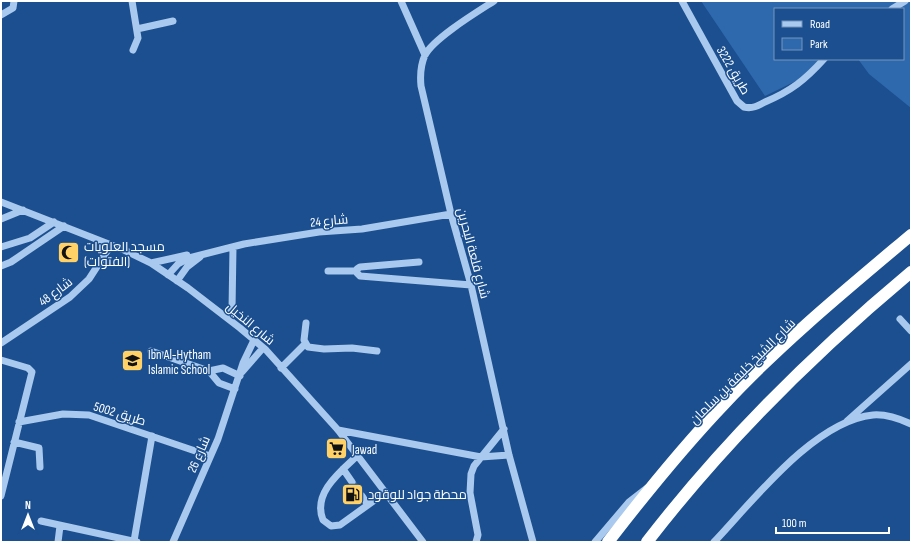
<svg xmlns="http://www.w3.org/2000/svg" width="912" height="543" viewBox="0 0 912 543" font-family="'Sofia Sans Condensed',Cairo,sans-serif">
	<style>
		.green { fill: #2e69ad }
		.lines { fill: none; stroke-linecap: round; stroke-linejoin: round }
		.minor-tunnel { stroke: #3d69a0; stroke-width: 7; stroke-dasharray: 7 3.5; stroke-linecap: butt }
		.minor { stroke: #a9c9ee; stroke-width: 7 }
		.highway { stroke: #fff; stroke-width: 12 }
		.labels { text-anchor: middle; stroke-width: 3; stroke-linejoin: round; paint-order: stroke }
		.street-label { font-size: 13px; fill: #fff; stroke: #1b4f8f }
		.poi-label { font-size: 13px; fill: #fff; stroke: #1b4f8f; text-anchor: start }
	</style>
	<rect width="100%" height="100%" fill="#1b4f8f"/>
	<path class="green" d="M 701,1 L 911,1 L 911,108 L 869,74 L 858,59 L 903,59 L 903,9 L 775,9 L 775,59 L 820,59 L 800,79 L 765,96 Z"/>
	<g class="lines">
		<path class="minor-tunnel" d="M 352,482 L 362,496"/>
		<path class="minor" d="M 132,1 L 138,38 L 133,50
			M 401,1 L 425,55
			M 494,1 C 477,12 434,38 425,55 C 421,64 420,76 421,86 L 451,214 L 471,285 L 509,455 L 533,542
			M 682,1 L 737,101 L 744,107 C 752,109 758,106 765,102 C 791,91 805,80 824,59
			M 892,9 L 905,1
			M 1,15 L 13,8 L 14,1
			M 137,29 L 173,21
			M 1,202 L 124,250 L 151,263 L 188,288 L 240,328 L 266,350 L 338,430 L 423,542
			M 1,219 L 23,210
			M 1,247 L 30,238 L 54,222
			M 419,262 L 360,267 L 357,269 L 357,273 L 360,276 L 471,285
			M 151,263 L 187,255
			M 1,266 L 11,262 L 64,226
			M 328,271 L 357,271
			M 168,275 L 178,264 L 189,258 L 244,244 L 319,232 L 362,229 L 451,214
			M 177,281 L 187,267 L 200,257
			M 227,317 L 232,310 L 233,247
			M 900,319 L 911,331
			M 306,323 L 304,340 L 308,347 L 324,349 L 352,348 L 377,351
			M 1,343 L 70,297 L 89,279 L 111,245
			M 151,351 L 209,371 L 223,368 L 240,376
			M 1,360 L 28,368 L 32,372 L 1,496
			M 281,368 L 305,344
			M 209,371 L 219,383 L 235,389
			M 242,372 L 263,348
			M 847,421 L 911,364
			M 19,422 L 63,414 L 89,415 L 210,456
			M 338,430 L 481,457 L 509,455
			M 14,442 L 39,448 L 40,467
			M 358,455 C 341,471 312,493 323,520 L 331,526 L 340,525 L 386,492
			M 343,469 L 352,482
			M 362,496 L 368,505
			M 41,521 L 137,542
			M 134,541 L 152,436
			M 58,542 L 60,526
			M 173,542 L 218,439 L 243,363 L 254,340
			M 476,542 L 478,535 L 470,493 L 471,474 L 474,466 L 504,429
			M 595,542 L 629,502 L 647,488
			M 714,542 C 753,501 814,421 873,415 C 885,414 900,419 911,424"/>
		<path class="highway" d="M 608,542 C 645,494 683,447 725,403 C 781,343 848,288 911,235
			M 647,542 C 724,442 814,353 911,272"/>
	</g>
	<defs>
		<symbol id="mosque-square" viewBox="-11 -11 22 22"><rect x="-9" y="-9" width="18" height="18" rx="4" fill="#ffd166" stroke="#1b4f8f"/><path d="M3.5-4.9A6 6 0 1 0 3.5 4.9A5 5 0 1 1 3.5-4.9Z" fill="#111"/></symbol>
		<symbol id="school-square" viewBox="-11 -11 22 22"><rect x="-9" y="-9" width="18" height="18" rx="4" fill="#ffd166" stroke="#1b4f8f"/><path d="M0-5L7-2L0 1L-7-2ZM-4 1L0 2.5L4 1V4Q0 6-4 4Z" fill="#111"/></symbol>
		<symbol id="supermarket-square" viewBox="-11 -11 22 22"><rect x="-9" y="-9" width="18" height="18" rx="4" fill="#ffd166" stroke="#1b4f8f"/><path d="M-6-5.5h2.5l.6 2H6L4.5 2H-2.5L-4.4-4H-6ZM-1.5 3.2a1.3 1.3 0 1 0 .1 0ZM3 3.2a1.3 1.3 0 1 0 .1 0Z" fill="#111"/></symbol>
		<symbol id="fuel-square" viewBox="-11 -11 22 22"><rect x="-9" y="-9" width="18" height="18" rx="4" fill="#ffd166" stroke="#1b4f8f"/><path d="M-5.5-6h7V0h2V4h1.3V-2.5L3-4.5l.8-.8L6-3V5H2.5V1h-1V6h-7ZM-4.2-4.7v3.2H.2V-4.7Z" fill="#111"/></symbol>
	</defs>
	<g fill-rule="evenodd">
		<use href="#mosque-square" x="56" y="240" width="25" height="25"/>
		<use href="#school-square" x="120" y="348" width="25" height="25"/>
		<use href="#supermarket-square" x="324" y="436" width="25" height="25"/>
		<use href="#fuel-square" x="340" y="482" width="25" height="25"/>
	</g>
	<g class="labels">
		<g class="street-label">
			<text transform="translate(734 70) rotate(60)" y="5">طريق 3222</text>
			<text transform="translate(329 220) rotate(-5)" y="5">شارع 24</text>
			<text transform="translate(474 253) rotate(75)" y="5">شارع قلعة البحرين</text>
			<text transform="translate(55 291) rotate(-37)" y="5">شارع 48</text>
			<text transform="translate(251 323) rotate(40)" y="5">شارع النخيل</text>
			<text transform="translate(742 371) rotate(-45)" y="5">شارع الشيخ خليفة بن سلمان</text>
			<text transform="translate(120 413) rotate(17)" y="5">طريق 5002</text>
			<text transform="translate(198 454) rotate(-67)" y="5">شارع 26</text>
		</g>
		<g class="poi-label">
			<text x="84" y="251">مسجد العلويات<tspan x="84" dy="15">(الفتوات)</tspan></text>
			<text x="148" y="359">Ibn Al-Hytham<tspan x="148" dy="15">Islamic School</tspan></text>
			<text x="352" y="454">Jawad</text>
			<text x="368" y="499">محطة جواد للوقود</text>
		</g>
	</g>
	<rect width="912" height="543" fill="none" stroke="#ffffff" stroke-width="4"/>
	<rect x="774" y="8" width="130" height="52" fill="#1b4f8f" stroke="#7695bc"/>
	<rect x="782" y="21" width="20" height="6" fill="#a9c9ee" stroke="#7695bc"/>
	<text x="810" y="28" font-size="12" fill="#ffffff">Road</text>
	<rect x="782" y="38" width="20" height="12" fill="#2e69ad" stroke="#7695bc"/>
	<text x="810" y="48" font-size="12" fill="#ffffff">Park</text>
	<g transform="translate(28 515)" stroke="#1b4f8f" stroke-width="3" paint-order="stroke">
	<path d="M0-3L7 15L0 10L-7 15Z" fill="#ffffff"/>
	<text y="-6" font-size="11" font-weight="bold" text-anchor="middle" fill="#ffffff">N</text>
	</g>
	<path d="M776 527v6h113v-6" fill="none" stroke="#ffffff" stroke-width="2"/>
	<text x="782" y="527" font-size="12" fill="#ffffff" stroke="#1b4f8f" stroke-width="3" paint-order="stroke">100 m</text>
</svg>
